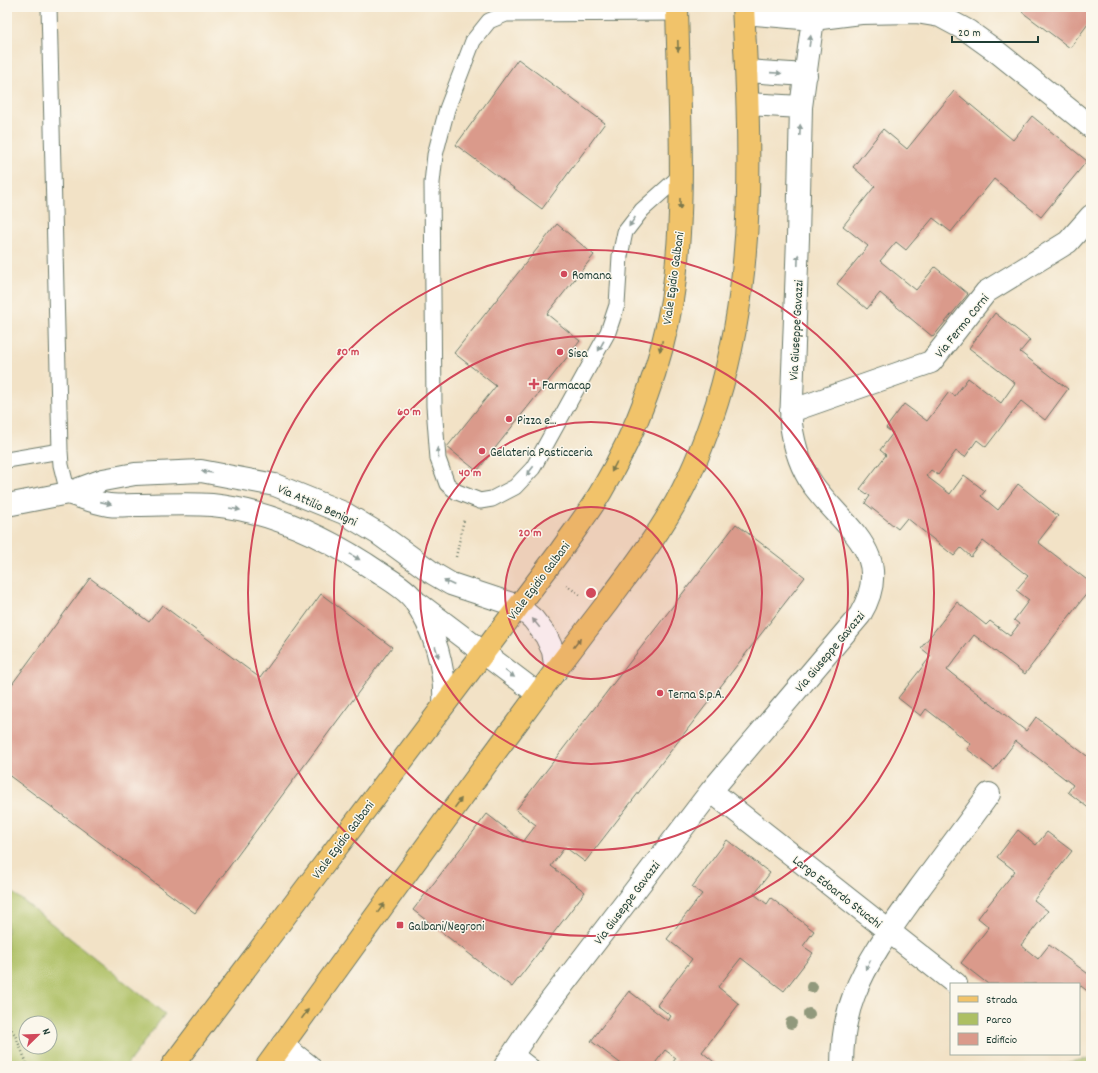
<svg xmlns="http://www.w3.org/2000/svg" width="1098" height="1073" viewBox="0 0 1098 1073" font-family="Dekko,sans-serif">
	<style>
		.green { fill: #adbf63; stroke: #667e4c; fill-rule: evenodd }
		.building { fill: #da9a8b }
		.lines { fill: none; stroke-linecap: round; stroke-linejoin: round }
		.service-casing { stroke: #697767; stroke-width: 17 }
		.minor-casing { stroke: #697767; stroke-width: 24 }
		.tertiary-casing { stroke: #697767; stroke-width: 24 }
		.primary-casing { stroke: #697767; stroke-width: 24 }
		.path { stroke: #697767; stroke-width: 2.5; stroke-dasharray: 1 3; stroke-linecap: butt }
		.service { stroke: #fff; stroke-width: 15 }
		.minor { stroke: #fff; stroke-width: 22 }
		.tertiary { stroke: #fff; stroke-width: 22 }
		.primary { stroke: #f1c36a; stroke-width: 22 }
		.tree { fill: #91997c }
		.oneway { fill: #8f9e9a }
		.oneway2 { fill: #7d794c }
		.ring { fill: none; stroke: #d1495b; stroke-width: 2 }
		.poi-dot { fill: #d1495b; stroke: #fbf7ec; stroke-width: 1.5 }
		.labels { text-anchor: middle; stroke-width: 3; stroke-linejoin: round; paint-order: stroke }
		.poi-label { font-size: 13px; fill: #1f3d34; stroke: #fbf7ec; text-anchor: start }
		.street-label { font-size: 13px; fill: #1f3d34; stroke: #fbf7ec }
		.centre { fill: #d1495b; stroke: #fbf7ec; stroke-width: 2 }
		.ring-label { font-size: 12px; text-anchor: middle; font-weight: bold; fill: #d1495b; stroke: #fbf7ec; stroke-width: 3; stroke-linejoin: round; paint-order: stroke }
	</style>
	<rect width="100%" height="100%" fill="#fbf7ec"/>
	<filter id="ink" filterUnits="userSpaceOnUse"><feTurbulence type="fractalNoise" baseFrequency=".025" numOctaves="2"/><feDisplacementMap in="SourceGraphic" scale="8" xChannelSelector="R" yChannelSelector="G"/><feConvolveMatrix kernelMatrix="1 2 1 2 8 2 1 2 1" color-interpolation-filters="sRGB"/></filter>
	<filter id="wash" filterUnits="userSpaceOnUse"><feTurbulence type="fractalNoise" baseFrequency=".012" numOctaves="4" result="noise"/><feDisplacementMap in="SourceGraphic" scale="16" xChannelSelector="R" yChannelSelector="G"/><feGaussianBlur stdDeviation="0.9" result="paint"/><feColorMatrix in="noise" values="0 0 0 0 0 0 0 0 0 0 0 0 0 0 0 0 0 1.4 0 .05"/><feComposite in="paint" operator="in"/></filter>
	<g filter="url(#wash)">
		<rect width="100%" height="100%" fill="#f2e2c6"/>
		<path class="green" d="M 7,888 L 165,1014 L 126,1066 L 7,1066 ZM 26,1023 L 50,1023 L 50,1047 L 26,1047 Z
			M 1091,1058 L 1091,1066 L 1048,1066 Z"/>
		<g id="blocks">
			<path class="building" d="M 1026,7 L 1091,7 L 1091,20 L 1070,48 L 1022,12 Z
				M 518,59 L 605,123 L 542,209 L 456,145 Z
				M 954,91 L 1013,140 L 1032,116 L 1087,161 L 1041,217 L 994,179 L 951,232 L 933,218 L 906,250 L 896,242 L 880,261 L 916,290 L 935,267 L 968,294 L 933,337 L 880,293 L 867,309 L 837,284 L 868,246 L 843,226 L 875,186 L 853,167 L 883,129 L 907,149 Z
				M 557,224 L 594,255 L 547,314 L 580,341 L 477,471 L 447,447 L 496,386 L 454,353 Z
				M 995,313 L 1030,340 L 1020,352 L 1068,389 L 1045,420 L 1021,401 L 986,447 L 977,440 L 965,457 L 956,451 L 938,475 L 931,470 L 926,476 L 950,494 L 964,475 L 985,491 L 981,496 L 998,510 L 1018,484 L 1058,516 L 1038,542 L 1091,583 L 1091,588 L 1025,674 L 974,635 L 947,670 L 1026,731 L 1036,717 L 1091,759 L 1091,810 L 1068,792 L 1073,785 L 1016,741 L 994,770 L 967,749 L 971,744 L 926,709 L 921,716 L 898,698 L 931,656 L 921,648 L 957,602 L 986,625 L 990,621 L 1010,636 L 1019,624 L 1014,620 L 1029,600 L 1016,590 L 1028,576 L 983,541 L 971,557 L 961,548 L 954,556 L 907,518 L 898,529 L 865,503 L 870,496 L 860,489 L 886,455 L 880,450 L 893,433 L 886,428 L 904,404 L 927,421 L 949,392 L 955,396 L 968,378 L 1001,403 L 1015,383 L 969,348 Z
				M 736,524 L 805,577 L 585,862 L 565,847 L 551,866 L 585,892 L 512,987 L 413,910 L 487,814 L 523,842 L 536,825 L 516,810 Z
				M 90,578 L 149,622 L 162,605 L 260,678 L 321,594 L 392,647 L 195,913 L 7,774 L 7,691 Z
				M 1018,830 L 1036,845 L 1047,832 L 1072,851 L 1034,900 L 1048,911 L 1021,945 L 1038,959 L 1049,945 L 1091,976 L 1091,994 L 1081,986 L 1079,988 L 1079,984 L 988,984 L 961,963 L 989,927 L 978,918 L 1015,871 L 997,857 Z
				M 727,840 L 770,873 L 754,894 L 767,904 L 771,898 L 814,931 L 803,946 L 813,953 L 784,991 L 741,958 L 718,987 L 739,1004 L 702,1052 L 719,1066 L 670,1066 L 676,1058 L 665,1050 L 653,1066 L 624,1066 L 591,1041 L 629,991 L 668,1021 L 671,1016 L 657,1005 L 692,959 L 667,939 L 702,894 L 692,887 Z"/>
		</g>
	</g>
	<g filter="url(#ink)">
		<use href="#blocks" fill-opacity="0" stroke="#697767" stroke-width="1"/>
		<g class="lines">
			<defs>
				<path id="service" d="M 49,7 L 60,451 L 61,465 L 68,493
					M 677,13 L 506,14 L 489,21 L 473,41 L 447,109 L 435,155 L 432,183 L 434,406 L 438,459 L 447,484 L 457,492 L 480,501 L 492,499 L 515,487 L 533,468 L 608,332 L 617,305 L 620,256 L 625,232 L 642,210 L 680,176
					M 7,460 L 60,451
					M 513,1052 L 531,1066"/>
				<path id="minor" d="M 744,13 L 813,19 L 861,13 L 916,12 L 940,16 L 968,31 L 996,51 L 1091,127
					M 747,71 L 806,75
					M 801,107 L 813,19
					M 791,411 L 931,362 L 986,292 L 1068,242 L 1091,216
					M 68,493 C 81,497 95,503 109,505 C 117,506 127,505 136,505 C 161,505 187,503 212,505 C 274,511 330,539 381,574 C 392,581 407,590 414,600 C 434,628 446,670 444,704
					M 7,505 L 68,493 L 103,480 L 135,474 L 201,471 L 275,485 L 344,513 L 379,534 L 434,574 L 451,584 L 518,606 L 533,619 L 546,636 L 553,651 L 556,671
					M 419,604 L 538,694
					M 711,791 L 956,984
					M 505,1066 L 532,1025 L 711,791 L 860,615 C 896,554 845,529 813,485 C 800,467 794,445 791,424 L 798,238 L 801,107 L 748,104
					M 842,1066 C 842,1042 845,1018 854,995 C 869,956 895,923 919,889 C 942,858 966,826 989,794"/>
				<path id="tertiary" d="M 282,1045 L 309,1066"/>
				<path id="primary" d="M 172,1066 L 561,550 C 575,530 590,511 602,490 C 636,432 661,366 672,300 C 687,205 679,103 677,7
					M 267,1066 C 350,952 432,837 516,724 C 546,683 576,643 607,603 C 628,574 651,545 669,514 C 690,480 705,441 717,403 C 757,275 750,139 743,7"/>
			</defs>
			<use href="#service" class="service-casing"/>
			<use href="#minor" class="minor-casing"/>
			<use href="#tertiary" class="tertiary-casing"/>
			<use href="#primary" class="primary-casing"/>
			<path class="path" d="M 456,557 L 464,519
				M 566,585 L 580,595
				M 7,1023 L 15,1035 L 26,1061 L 27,1066"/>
			<use href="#service" class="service"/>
			<use href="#minor" class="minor"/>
			<use href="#tertiary" class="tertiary"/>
			<use href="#primary" class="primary"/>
		</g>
		<g class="tree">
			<circle cx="812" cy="987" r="6"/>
			<circle cx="809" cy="1014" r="6"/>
			<circle cx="791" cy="1023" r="6"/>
		</g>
		<defs><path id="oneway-solid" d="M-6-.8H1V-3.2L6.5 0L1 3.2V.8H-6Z"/></defs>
		<g class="oneway">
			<use href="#oneway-solid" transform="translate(810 41) rotate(-82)"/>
			<use href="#oneway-solid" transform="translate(776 73) rotate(4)"/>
			<use href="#oneway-solid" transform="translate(800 130) rotate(-88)"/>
			<use href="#oneway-solid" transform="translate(632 222) rotate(124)"/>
			<use href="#oneway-solid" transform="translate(798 260) rotate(-88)"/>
			<use href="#oneway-solid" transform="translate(601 346) rotate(119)"/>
			<use href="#oneway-solid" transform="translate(438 453) rotate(-96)"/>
			<use href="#oneway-solid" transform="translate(530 471) rotate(127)"/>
			<use href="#oneway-solid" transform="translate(207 472) rotate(-172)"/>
			<use href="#oneway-solid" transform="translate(106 503) rotate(13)"/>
			<use href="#oneway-solid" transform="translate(235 509) rotate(10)"/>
			<use href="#oneway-solid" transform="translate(355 557) rotate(30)"/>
			<use href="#oneway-solid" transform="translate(449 583) rotate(-155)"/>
			<use href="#oneway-solid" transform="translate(536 623) rotate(-129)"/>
			<use href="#oneway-solid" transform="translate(437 652) rotate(73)"/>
			<use href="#oneway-solid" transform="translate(510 674) rotate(36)"/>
			<use href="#oneway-solid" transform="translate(868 965) rotate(117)"/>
		</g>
		<g class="oneway2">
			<use href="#oneway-solid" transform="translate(678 46) rotate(88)"/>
			<use href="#oneway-solid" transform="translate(680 204) rotate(90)"/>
			<use href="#oneway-solid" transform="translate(661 346) rotate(103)"/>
			<use href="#oneway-solid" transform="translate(614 467) rotate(118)"/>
			<use href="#oneway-solid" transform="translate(577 643) rotate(-53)"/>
			<use href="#oneway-solid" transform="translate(458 803) rotate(-54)"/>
			<use href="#oneway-solid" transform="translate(381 908) rotate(-54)"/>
			<use href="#oneway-solid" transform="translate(305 1014) rotate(-54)"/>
		</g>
	</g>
	<circle cx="591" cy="593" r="86" fill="#d1495b" fill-opacity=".12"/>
	<g class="ring">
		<circle cx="591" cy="593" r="86"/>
		<circle cx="591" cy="593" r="171"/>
		<circle cx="591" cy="593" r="257"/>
		<circle cx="591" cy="593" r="343"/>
	</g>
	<g class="poi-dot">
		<circle cx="564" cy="274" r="4"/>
		<circle cx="560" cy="352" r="4"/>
		<path d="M532 378h4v4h4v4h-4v4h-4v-4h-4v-4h4z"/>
		<circle cx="509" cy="419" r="4"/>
		<circle cx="482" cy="451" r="4"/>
		<circle cx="660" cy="693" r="4"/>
		<rect x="396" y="921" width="8" height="8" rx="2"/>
	</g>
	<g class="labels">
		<g class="poi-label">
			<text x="572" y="279">Romana</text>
			<text x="568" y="357">Sisa</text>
			<text x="542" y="389">Farmacap</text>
			<text x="517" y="424">Pizza e...</text>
			<text x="490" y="456">Gelateria Pasticceria</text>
			<text x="668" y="698">Terna S.p.A.</text>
			<text x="408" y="930">Galbani/Negroni</text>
		</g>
		<g class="street-label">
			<text transform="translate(672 278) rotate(-82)" y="5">Viale Egidio Galbani</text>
			<text transform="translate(961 325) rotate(-51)" y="5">Via Fermo Corni</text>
			<text transform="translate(795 330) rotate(-87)" y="5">Via Giuseppe Gavazzi</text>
			<text transform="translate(318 504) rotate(24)" y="5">Via Attilio Benigni</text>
			<text transform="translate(538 580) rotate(-53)" y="5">Viale Egidio Galbani</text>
			<text transform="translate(829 651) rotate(-50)" y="5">Via Giuseppe Gavazzi</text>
			<text transform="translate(342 839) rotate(-53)" y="5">Viale Egidio Galbani</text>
			<text transform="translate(838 891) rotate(38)" y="5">Largo Edoardo Stucchi</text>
			<text transform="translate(626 902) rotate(-53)" y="5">Via Giuseppe Gavazzi</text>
		</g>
	</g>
	<circle cx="591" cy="593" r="6" class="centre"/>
	<g class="ring-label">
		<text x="348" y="355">80 m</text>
		<text x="409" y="415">60 m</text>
		<text x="470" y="476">40 m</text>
		<text x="530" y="536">20 m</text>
	</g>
	<rect width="1098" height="1073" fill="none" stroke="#fbf7ec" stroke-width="24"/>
	<rect x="950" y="983" width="130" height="72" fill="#fbf7ec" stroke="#a3ada2"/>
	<rect x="958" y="996" width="20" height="6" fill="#f1c36a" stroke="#a3ada2"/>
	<text x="986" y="1003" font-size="12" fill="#1f3d34">Strada</text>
	<rect x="958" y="1013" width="20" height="12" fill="#adbf63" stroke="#a3ada2"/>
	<text x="986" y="1023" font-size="12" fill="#1f3d34">Parco</text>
	<rect x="958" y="1033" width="20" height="12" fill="#da9a8b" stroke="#a3ada2"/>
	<text x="986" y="1043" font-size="12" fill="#1f3d34">Edificio</text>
	<g transform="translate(38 1035) rotate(67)"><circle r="19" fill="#fbf7ec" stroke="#a3ada2"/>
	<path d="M0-3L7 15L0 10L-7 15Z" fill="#d1495b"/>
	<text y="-6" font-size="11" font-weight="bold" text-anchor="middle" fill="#1f3d34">N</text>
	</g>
	<path d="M952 36v6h86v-6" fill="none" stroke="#1f3d34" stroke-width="2"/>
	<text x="958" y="36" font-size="12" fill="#1f3d34" stroke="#fbf7ec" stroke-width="3" paint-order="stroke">20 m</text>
</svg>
